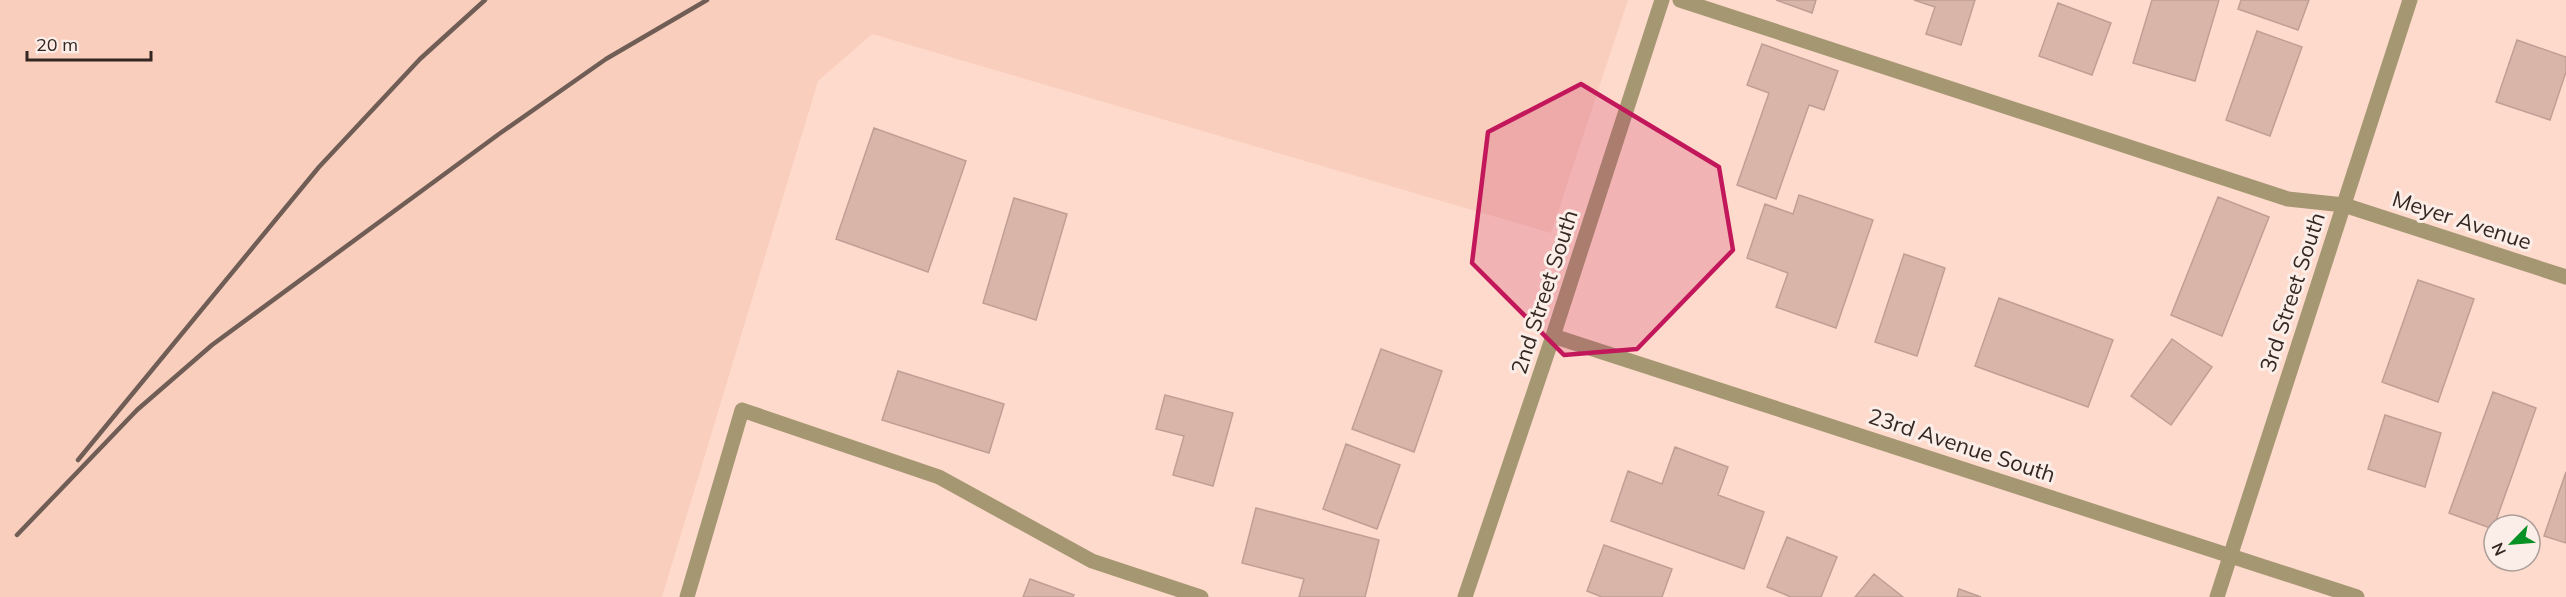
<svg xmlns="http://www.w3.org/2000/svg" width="2566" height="597" viewBox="0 0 2566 597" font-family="Mulish,sans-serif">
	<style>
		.built { fill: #f9cebd }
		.building { fill: #d9b5a9; stroke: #c19e93; stroke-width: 1.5 }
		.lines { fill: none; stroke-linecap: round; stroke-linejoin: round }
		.service { stroke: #a69773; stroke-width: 15 }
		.minor { stroke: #a69773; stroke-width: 15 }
		.tertiary { stroke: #a69773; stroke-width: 15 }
		.rail { stroke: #705d55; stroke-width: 4.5 }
		.marked { fill: #c2185b; fill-opacity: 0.2; stroke: #c2185b; stroke-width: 4.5; stroke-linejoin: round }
		.labels { text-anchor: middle; stroke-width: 6; stroke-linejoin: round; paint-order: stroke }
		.street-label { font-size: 22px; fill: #342722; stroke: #fbede7 }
	</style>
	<rect width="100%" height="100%" fill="#fedacc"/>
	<path class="built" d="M 0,0 L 1628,0 L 1551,233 L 872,34 L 818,81 L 662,597 L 0,597 Z"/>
	<path class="building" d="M 1776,0 L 1816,0 L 1812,13 Z
		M 1914,0 L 1975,0 L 1961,45 L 1926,34 L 1935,7 Z
		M 2152,0 L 2219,0 L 2195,81 L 2133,63 Z
		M 2241,0 L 2309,0 L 2298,30 L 2238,9 Z
		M 2058,3 L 2111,23 L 2092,75 L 2039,56 Z
		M 2257,31 L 2302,47 L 2270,136 L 2226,120 Z
		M 2517,40 L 2566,57 L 2566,72 L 2550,120 L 2496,102 Z
		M 1762,44 L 1838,71 L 1824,110 L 1809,105 L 1776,199 L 1737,185 L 1769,93 L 1747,85 Z
		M 874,128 L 966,161 L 928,272 L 836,239 Z
		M 1799,195 L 1873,220 L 1836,328 L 1776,307 L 1788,273 L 1747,258 L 1765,204 L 1793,214 Z
		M 2218,197 L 2269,217 L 2222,336 L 2171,315 Z
		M 1014,198 L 1067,214 L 1036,320 L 983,303 Z
		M 1904,254 L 1945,268 L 1917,356 L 1875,342 Z
		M 2418,280 L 2474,299 L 2438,402 L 2382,382 Z
		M 1999,298 L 2113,340 L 2088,407 L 1975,366 Z
		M 2172,339 L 2212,367 L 2171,425 L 2131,396 Z
		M 1381,349 L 1442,371 L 1414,452 L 1352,429 Z
		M 898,371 L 1004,404 L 989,453 L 882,420 Z
		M 2493,392 L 2536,408 L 2493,529 L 2449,513 Z
		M 1165,395 L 1233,413 L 1213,486 L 1173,475 L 1184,436 L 1156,429 Z
		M 2385,415 L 2441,433 L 2425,487 L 2368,469 Z
		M 1346,444 L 1400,465 L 1377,529 L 1323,509 Z
		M 1675,447 L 1728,467 L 1718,495 L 1764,512 L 1744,569 L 1611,521 L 1628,471 L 1662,484 Z
		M 2566,472 L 2566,543 L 2544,536 Z
		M 1256,508 L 1379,540 L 1365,597 L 1299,597 L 1304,579 L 1242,563 Z
		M 1787,537 L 1837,557 L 1821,597 L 1791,597 L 1767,587 Z
		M 1604,545 L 1672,569 L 1662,597 L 1602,597 L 1587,591 Z
		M 1874,574 L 1903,597 L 1855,597 Z
		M 1030,579 L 1074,595 L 1073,597 L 1023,597 Z
		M 1959,589 L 1981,597 L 1957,597 Z"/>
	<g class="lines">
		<path class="service" d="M 1680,0 L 2288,199 L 2344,205
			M 687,597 L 742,410 L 939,477 L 1092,561 L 1201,597"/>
		<path class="minor" d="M 2344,205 L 2566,277
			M 1553,336 L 2357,597
			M 2217,597 L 2410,0"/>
		<path class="tertiary" d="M 1465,597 L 1553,336 L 1662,0"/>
		<path class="rail" d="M 78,460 L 319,167 L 420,59 L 485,0
			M 17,535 L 137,410 L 212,345 L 499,134 L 606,59 L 707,0"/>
	</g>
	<path class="marked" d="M 1581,84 L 1719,167 L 1733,250 L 1637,349 L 1564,355 L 1472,263 L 1488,132 Z"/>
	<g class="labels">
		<g class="street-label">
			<text transform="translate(2462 220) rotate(18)" y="8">Meyer Avenue</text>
			<text transform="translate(1544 292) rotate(-72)" y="8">2nd Street South</text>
			<text transform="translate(2292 292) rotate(-72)" y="8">3rd Street South</text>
			<text transform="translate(1962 445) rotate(18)" y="8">23rd Avenue South</text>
		</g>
	</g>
	<g transform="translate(2512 543) rotate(245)"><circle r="28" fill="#fbede7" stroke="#ab9e98" stroke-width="1.5"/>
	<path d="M0-4.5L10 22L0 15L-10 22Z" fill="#069124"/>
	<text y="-9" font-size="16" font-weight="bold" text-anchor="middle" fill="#342722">N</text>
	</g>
	<path d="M27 51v9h124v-9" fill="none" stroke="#342722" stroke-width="3"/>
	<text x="36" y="51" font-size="18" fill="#342722" stroke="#fbede7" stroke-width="4.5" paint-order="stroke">20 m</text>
</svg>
